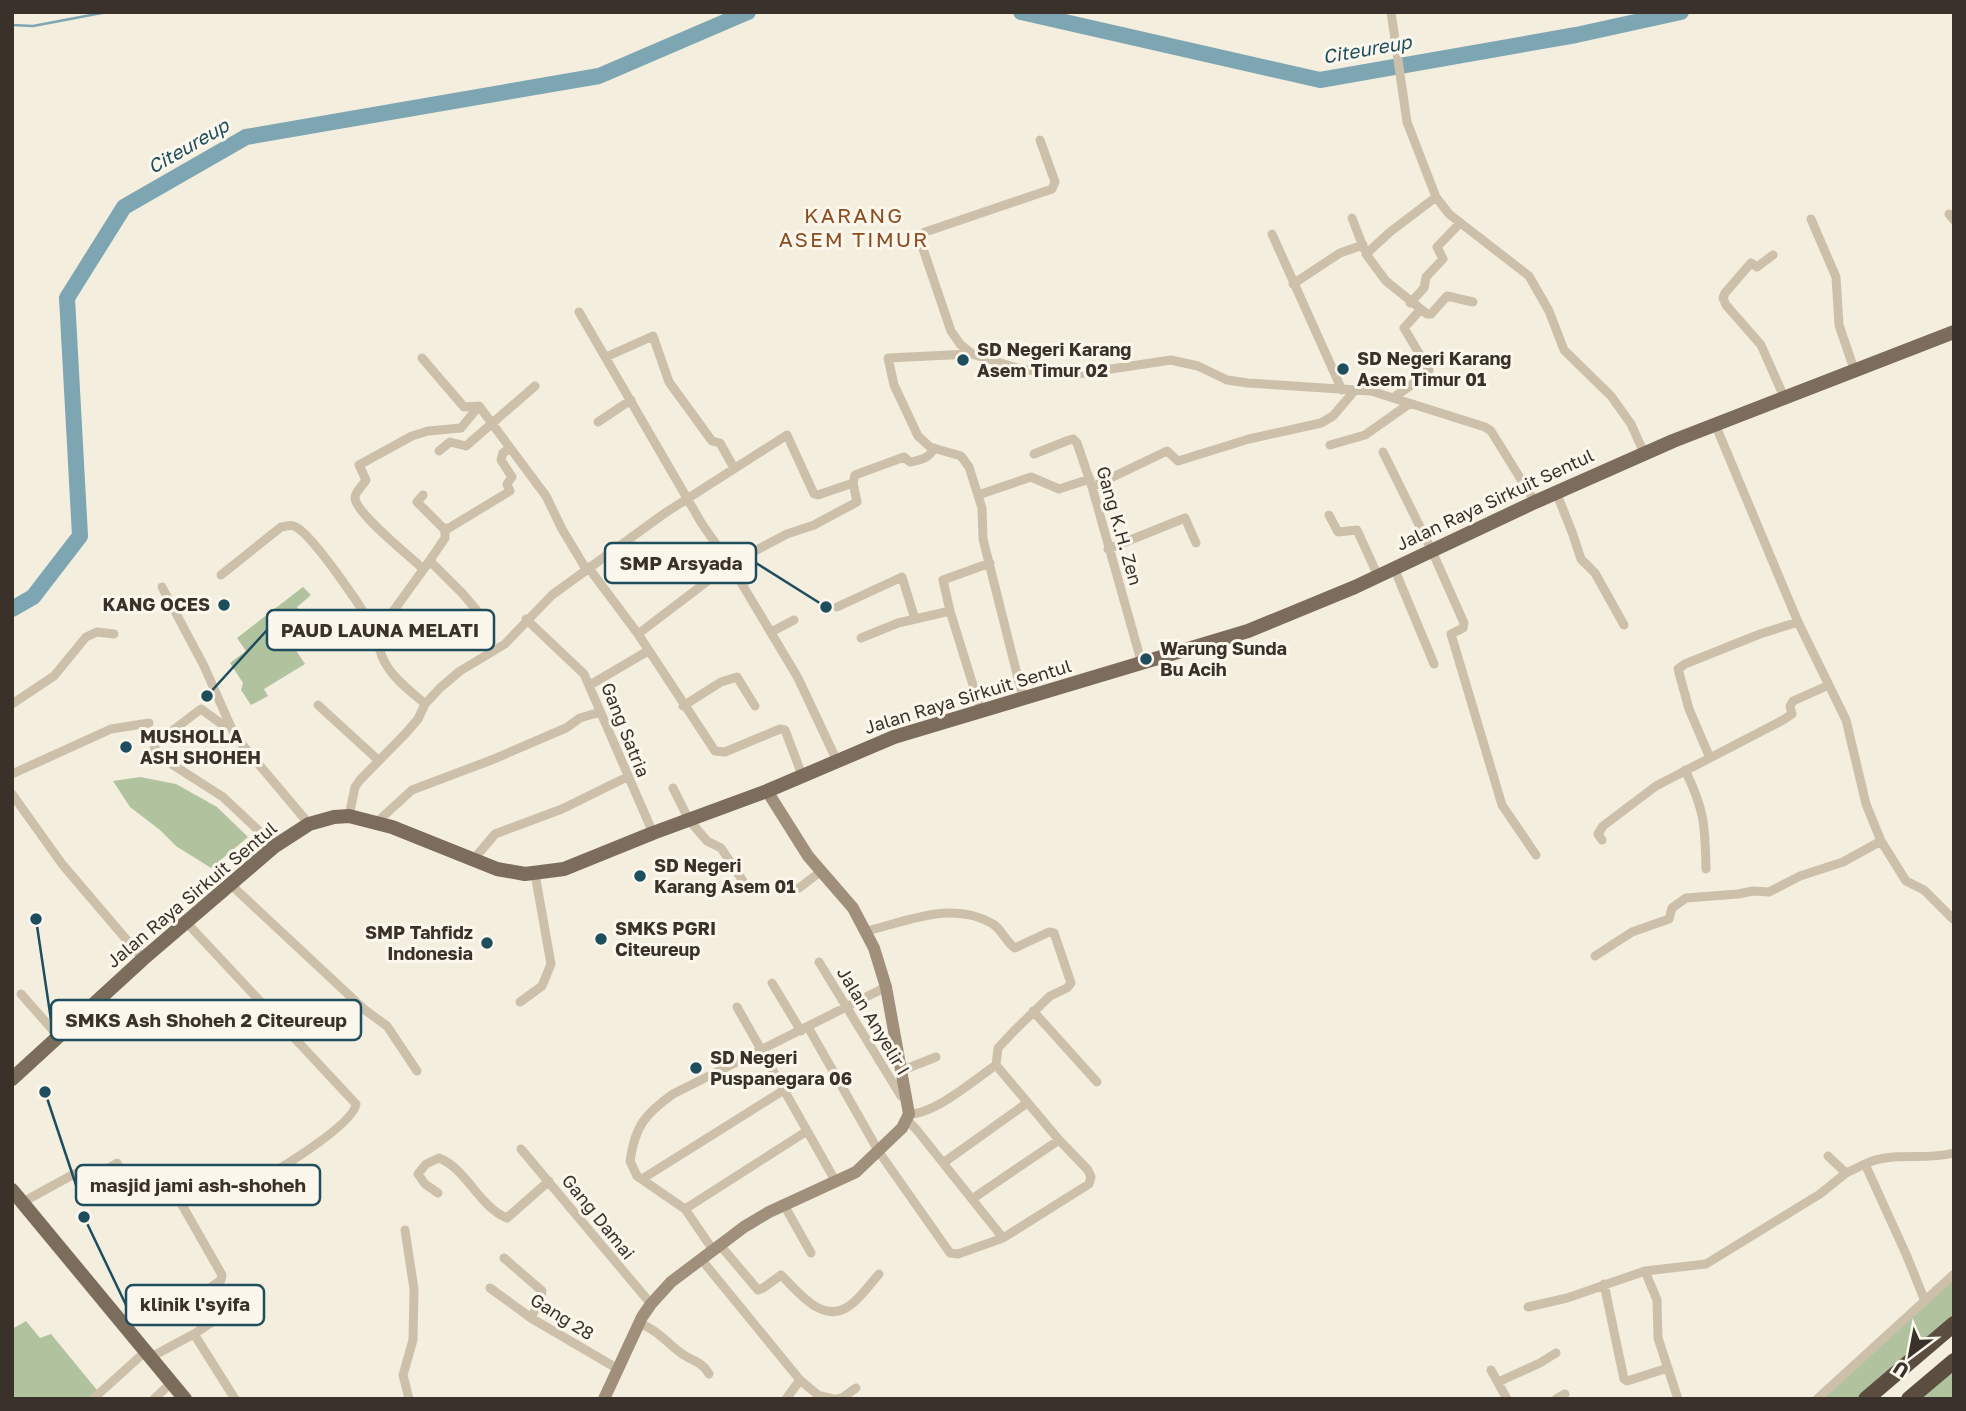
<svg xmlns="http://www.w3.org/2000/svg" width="1966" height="1411" viewBox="0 0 1966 1411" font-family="'Golos Text',sans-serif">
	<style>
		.green { fill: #b0c39e }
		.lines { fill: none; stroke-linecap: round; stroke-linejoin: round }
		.stream { stroke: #7da6b2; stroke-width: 2.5 }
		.river { stroke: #7da6b2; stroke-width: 16 }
		.street { stroke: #ccc0aa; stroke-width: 9 }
		.secondary { stroke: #a08f7b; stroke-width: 12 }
		.primary { stroke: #7c6c5b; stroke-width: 14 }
		.highway { stroke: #5b4e41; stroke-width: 16 }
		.poi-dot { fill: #1e4d5d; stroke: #fbf7ec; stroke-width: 2.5 }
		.labels { text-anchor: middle; stroke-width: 6; stroke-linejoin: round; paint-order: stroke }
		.poi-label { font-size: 18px; font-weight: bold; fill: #3a322a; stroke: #fbf7ec; text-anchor: start }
		.street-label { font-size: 18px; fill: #3a322a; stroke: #fbf7ec }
		.water-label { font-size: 19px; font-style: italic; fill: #1e4d5d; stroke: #fbf7ec }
		.quarter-label { font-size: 21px; letter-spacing: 2px; fill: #8b4d21; stroke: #fbf7ec }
		.leader { fill: none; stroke: #1e4d5d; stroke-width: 2.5 }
		.callout-dot { fill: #1e4d5d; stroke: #fbf7ec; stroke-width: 2.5 }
		.callout { fill: #fbf7ec; stroke: #1e4d5d; stroke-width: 2.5 }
		.callout-label { font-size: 19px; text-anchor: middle; font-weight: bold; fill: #3a322a }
	</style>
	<rect width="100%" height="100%" fill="#f4eedf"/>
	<path class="green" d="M 303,587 L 311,595 L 297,607 L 308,624 L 289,640 L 305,664 L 264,689 L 268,696 L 251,705 L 241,690 L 243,683 L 230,663 L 246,651 L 237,638 Z
		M 140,777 L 176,784 L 217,807 L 248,837 L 211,868 L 176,846 L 160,830 L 130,807 L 113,781 Z
		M 1954,1275 L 1954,1324 L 1862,1399 L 1817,1399 Z
		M 26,1321 L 40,1338 L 51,1334 L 97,1390 L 87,1399 L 12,1399 L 12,1329 Z
		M 1954,1361 L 1954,1399 L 1909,1399 Z"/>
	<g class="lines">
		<path class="stream" d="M 12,25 L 33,26 L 107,12"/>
		<path class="river" d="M 1021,12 L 1320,80 L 1576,35 L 1681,12
			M 12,609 L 33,597 L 80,536 L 67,298 L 124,207 L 246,137 L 599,76 L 748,12"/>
		<path class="street" d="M 1391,12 L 1407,122 L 1436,197 L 1449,214 L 1529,276 L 1549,311 L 1564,350 L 1611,396 L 1631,424 L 1644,453
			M 1040,140 L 1055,182 L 1052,189 L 931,230 L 925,232 L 920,240 L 951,331 L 960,344 L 972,354 L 1020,369 L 1071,375 L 1171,360 L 1198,366 L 1227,380 L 1248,383 L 1371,391 L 1485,427 L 1491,431 L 1535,502
			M 1436,197 L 1390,232 L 1366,254 L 1386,281 L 1427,314 L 1431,314 L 1447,296 L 1473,302
			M 1949,214 L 1954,220
			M 1352,218 L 1364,249
			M 1811,219 L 1836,277 L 1839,325 L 1854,369
			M 1272,234 L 1342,390
			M 1773,255 L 1757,267 L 1751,263 L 1725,293 L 1723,298 L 1726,305 L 1761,345 L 1784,397
			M 1293,284 L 1340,253 L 1363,245
			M 1410,303 L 1424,288 L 1426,277 L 1443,259 L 1437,247 L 1460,223
			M 579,312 L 702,524 L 730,564 L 798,678 L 837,761
			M 970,354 L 888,358 L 894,385 L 918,436 L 930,447 L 961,456 L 969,467 L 982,508 L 983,539 L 1023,698
			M 606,357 L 653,336 L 669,382 L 712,441 L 720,443 L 734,468
			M 422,358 L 464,407 L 479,406 L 546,496 L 562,529 L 586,569
			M 1393,398 L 1428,373 L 1429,370 L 1404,328 L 1420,310
			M 598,422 L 631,400
			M 1715,424 L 1798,622 L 1846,720 L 1866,804 L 1881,841 L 1906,881 L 1924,890 L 1953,919
			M 1330,445 L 1365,435 L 1409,404
			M 439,451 L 450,442 L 466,446 L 535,386
			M 1383,452 L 1432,551 L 1464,623 L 1463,628 L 1451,634 L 1502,805 L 1536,855
			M 1034,454 L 1069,440 L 1073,439 L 1077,443 L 1092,487 L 1142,664
			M 1092,487 L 1167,451 L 1178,461 L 1249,439 L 1321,423 L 1333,416 L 1355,390
			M 1556,492 L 1572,532 L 1581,559 L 1595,573 L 1624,625
			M 423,495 L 417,502 L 443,528 L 449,528 L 510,491 L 507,484 L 512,477 L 501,460 L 503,453 L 510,448
			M 978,495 L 1031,477 L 1059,489 L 1090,479
			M 1329,515 L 1338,532 L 1357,530 L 1378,576
			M 1108,549 L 1185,518 L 1196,543
			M 428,563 L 445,538 L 445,529
			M 588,567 L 638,634 L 715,751 L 725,752 L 780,729 L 785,730 L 802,775
			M 1394,568 L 1434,664
			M 423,569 C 410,556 356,514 355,498 C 355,491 363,486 366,480 L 359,465 L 412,436 L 428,431 L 461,428 L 479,406
			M 221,575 L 281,527 C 287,526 291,524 296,527 C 313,536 370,617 376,636 C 379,647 380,656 387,666 C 396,681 412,692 425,704
			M 162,587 L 204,666 L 235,736 L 309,824
			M 837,607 L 902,577 L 915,619
			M 526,619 L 584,674 L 653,833
			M 771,632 L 794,620
			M 638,634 L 730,564 L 787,534 L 814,525 L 857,502 L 853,483 L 855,475 L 904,457 L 910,462 C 920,460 929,459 934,448
			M 376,635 L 428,563 L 433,564 L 462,593 L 489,625
			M 861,638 L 898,623 L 950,611
			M 590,685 L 648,651
			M 12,704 L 54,676 L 86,637 L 97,632 L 114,634
			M 318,705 L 377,759
			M 683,706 L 721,682 L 737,677 L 755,706
			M 981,711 L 950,611 L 943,580 L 990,563
			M 227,720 L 223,725 L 201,709 L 156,743 L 154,749 L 173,765 L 223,797 L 275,846
			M 1710,758 L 1689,709 L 1678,669 L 1685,664 L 1760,634 L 1798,622
			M 1685,770 C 1705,811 1705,825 1706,869
			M 12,774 L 111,729 L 149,723
			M 673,788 L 689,820 L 707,841 L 721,848 L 743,881
			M 12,794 L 62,864 L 143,959
			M 349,816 L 355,787 L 360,780 L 406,733 L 418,719 L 425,704 L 440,688 L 460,671 L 505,644 L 552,595 L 665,513 L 787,435 L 814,494 L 818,495 L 853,483
			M 377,822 L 412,790 L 494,759 L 566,728 L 580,718 L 600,712
			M 1602,840 L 1598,834 L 1603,826 L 1656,786 L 1783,720 L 1792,714 L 1790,706 L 1793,701 L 1829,685
			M 473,860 L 495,834 L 562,809 L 627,777
			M 230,884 L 365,1010 L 387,1026 L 417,1071
			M 784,891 L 799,888 L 820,872
			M 186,922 L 356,1104 C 353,1127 261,1180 239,1193
			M 867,931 C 908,921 954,900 993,924 C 1003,931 1006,942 1015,948 L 1049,932 L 1054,933 L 1071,983 L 1067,988 L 1050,996 L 1014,1031 L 998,1048 L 996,1065
			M 1595,956 L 1632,932 L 1669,919 L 1672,908 L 1686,898 L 1738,894 L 1753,891 L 1769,892 L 1800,876 L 1843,862 L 1881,841
			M 819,962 L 901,1096
			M 772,983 L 801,1031
			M 21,994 L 58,1036
			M 520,1002 L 542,986 L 551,964 L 535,874
			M 737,1007 L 836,1182
			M 1033,1011 L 1097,1082
			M 808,1027 L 879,1152 L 950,1253 L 958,1254 L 1003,1238 L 1089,1184 L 1091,1177 L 1088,1170 L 1059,1140 L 996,1065 C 974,1080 935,1114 909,1114
			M 903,1070 L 936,1057
			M 907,1120 L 916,1129 L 1003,1238
			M 807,1131 L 685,1209 L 637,1176 L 630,1161 C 635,1126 645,1114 673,1094 L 886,987
			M 521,1149 L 651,1304
			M 1828,1156 L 1846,1173 L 1865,1164 L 1906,1254 L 1925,1301
			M 943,1163 L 1027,1103
			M 1865,1164 C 1892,1151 1924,1161 1954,1153
			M 642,1179 L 784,1090
			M 438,1193 L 425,1184 L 418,1174 L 426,1164 L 439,1158 C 467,1169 479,1207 507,1218 L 549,1181
			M 972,1199 L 1059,1140
			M 23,1202 L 74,1174 L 82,1184 L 117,1163 L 139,1200 L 159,1192 L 174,1191 L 222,1275 L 221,1280 L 210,1288 L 226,1313 L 194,1334 L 151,1357
			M 784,1205 L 811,1253
			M 685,1209 L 713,1250
			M 405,1230 L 414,1289 L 413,1340 L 403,1375 L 409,1399
			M 719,1244 L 758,1290 L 763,1288 L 781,1275 C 798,1291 822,1325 849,1306 C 860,1299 870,1284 879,1274
			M 504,1258 L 542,1291 L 541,1298 L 531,1318
			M 701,1259 L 800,1380
			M 1645,1271 L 1657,1300 L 1658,1338 L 1678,1399
			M 1604,1284 L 1624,1379 L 1627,1381 L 1668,1368
			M 490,1288 L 531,1318 L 618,1369
			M 1528,1307 L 1567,1298 L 1645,1271 L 1706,1264 L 1820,1194 L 1846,1173
			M 639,1323 C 659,1331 666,1342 681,1353 C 691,1361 702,1361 709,1374
			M 194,1334 L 235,1399
			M 1491,1370 L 1507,1399
			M 1498,1382 L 1540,1363 L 1556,1353
			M 93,1399 L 146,1351
			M 154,1399 L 172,1382
			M 786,1399 L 800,1380 L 818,1395 L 834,1399
			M 837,1399 L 842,1398 L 856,1388
			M 1556,1399 L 1565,1394
			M 1817,1399 L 1954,1274"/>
		<path class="secondary" d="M 604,1399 L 642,1317 L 651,1304 L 671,1282 L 744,1227 L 769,1212 L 856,1172 L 902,1128 L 909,1114 L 886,987 L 874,948 L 853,908 L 808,856 L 767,791"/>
		<path class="primary" d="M 12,1079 L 143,959 L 275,846 L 309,824 L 334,817 L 349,816 L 392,827 L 497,869 L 525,874 L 564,869 L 653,833 L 767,791 L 894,737 L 1248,631 L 1355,587 L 1535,502 L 1673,441 L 1954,332
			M 12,1190 L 185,1399"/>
		<path class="highway" d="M 1866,1399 L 1954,1324
			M 1909,1399 L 1954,1361"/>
	</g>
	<g class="poi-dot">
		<circle cx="963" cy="360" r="7"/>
		<circle cx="1343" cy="369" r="7"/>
		<circle cx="224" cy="605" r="7"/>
		<circle cx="1146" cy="659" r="7"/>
		<circle cx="126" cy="747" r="7"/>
		<circle cx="640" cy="876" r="7"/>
		<circle cx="601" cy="939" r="7"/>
		<circle cx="487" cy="943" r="7"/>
		<circle cx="696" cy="1068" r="7"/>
	</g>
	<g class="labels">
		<g class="poi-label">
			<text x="977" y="356">SD Negeri Karang<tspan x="977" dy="21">Asem Timur 02</tspan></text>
			<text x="1357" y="365">SD Negeri Karang<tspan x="1357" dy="21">Asem Timur 01</tspan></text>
			<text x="210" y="611" text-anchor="end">KANG OCES</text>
			<text x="1160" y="655">Warung Sunda<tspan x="1160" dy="21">Bu Acih</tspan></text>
			<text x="140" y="743">MUSHOLLA<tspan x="140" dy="21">ASH SHOHEH</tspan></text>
			<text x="654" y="872">SD Negeri<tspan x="654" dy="21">Karang Asem 01</tspan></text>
			<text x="615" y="935">SMKS PGRI<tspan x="615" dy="21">Citeureup</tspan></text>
			<text x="473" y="939" text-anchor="end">SMP Tahfidz<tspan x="473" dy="21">Indonesia</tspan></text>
			<text x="710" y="1064">SD Negeri<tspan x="710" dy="21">Puspanegara 06</tspan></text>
		</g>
		<g class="street-label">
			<text transform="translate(1495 500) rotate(-25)" y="6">Jalan Raya Sirkuit Sentul</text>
			<text transform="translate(1119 526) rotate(74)" y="6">Gang K.H. Zen</text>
			<text transform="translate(968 697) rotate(-17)" y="6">Jalan Raya Sirkuit Sentul</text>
			<text transform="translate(625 730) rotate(68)" y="6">Gang Satria</text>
			<text transform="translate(192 895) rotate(-40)" y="6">Jalan Raya Sirkuit Sentul</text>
			<text transform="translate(873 1021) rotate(59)" y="6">Jalan Anyelir I</text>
			<text transform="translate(598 1217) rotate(51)" y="6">Gang Damai</text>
			<text transform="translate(562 1317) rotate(32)" y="6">Gang 28</text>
		</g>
		<g class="water-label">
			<text transform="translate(1367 49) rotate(-10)" y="7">Citeureup</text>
			<text transform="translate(188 146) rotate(-30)" y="7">Citeureup</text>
		</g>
		<g class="quarter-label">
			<text x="854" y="223">KARANG<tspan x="854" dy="24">ASEM TIMUR</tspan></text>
		</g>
	</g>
	<path class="leader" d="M826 607L756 563M207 696L267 630M36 919L51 1020M45 1092L76 1185M84 1217L126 1305"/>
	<g class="callout-dot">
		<circle cx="826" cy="607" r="7"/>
		<circle cx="207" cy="696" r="7"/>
		<circle cx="36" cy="919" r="7"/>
		<circle cx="45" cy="1092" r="7"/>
		<circle cx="84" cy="1217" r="7"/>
	</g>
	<g class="callout">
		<rect x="605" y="543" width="151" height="40" rx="7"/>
		<rect x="267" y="610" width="227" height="40" rx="7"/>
		<rect x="51" y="1000" width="310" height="40" rx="7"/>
		<rect x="76" y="1165" width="244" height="40" rx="7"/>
		<rect x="126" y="1285" width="138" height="40" rx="7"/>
	</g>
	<g class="callout-label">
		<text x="681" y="570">SMP Arsyada</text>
		<text x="380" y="637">PAUD LAUNA MELATI</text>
		<text x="206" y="1027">SMKS Ash Shoheh 2 Citeureup</text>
		<text x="198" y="1192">masjid jami ash-shoheh</text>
		<text x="195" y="1311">klinik l'syifa</text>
	</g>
	<rect width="1966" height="1411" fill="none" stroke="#3a322a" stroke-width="28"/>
	<g transform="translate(1910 1355) rotate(212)" stroke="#fbf7ec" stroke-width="5" paint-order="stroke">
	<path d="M0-5L12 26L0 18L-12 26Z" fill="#3a322a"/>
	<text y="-10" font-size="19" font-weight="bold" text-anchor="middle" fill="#3a322a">U</text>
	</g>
</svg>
